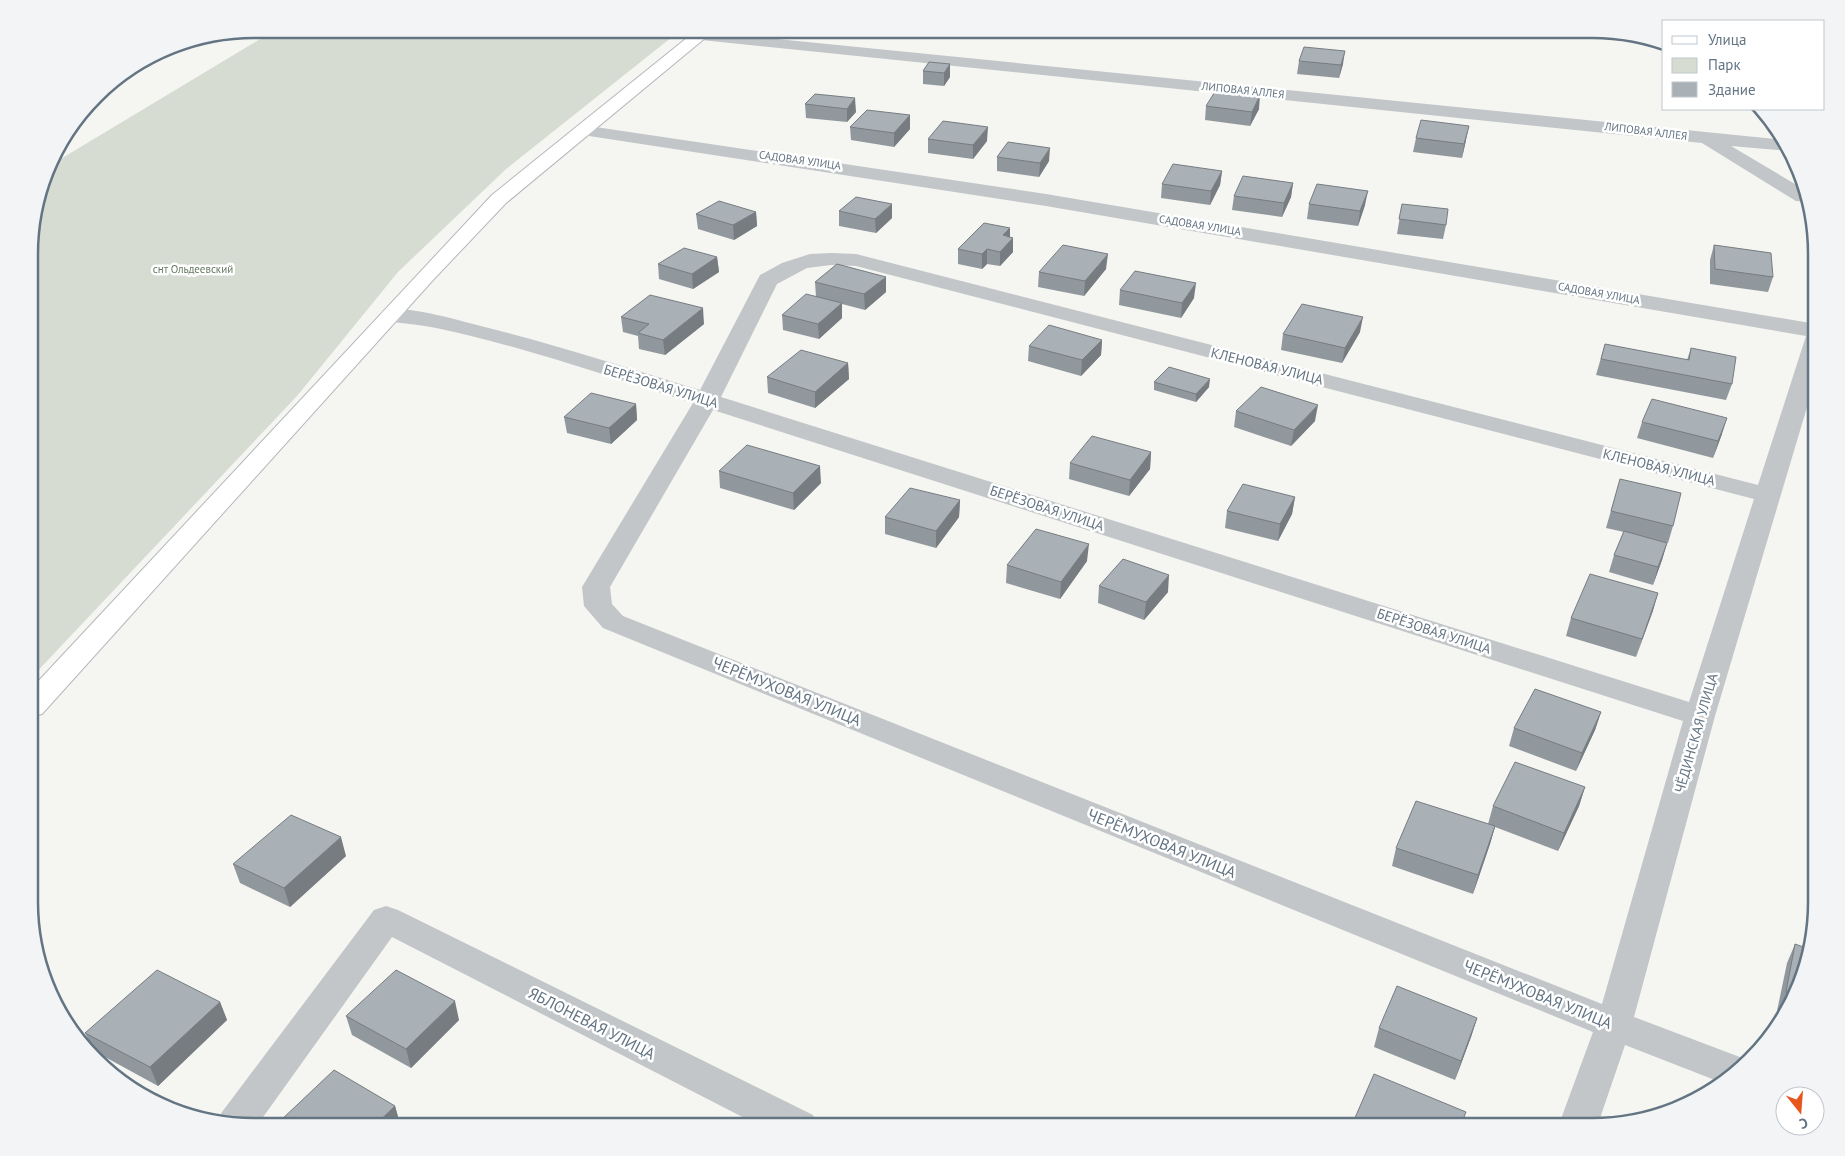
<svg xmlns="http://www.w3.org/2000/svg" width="1845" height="1156" viewBox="0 0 1845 1156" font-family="'PT Sans',sans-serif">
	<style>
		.green { fill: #d6dcd2 }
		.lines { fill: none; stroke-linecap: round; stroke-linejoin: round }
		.secondary-casing { stroke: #b4b9be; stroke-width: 2 }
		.street { fill: #c2c6c9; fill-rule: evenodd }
		.secondary { fill: #fff; fill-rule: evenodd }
		.wall { fill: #91989d }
		.shaded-wall { fill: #767c80 }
		.building { fill: #a9b1b7; stroke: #767c80 }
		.labels { text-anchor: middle; stroke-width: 5; stroke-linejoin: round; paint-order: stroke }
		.far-street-label { font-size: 11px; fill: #637483; stroke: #fff }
		.far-park-label { font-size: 11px; fill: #667a62; stroke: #fff }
		.street-label { font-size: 14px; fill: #637483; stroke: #fff }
		.near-street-label { font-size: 16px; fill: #637483; stroke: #fff }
		.rim { fill: none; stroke: #637483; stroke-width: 2.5 }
	</style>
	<rect width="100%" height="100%" fill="#f5f5f1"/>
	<path class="green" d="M 277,29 L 682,29 L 505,170 L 398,272 L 297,396 L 31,678 L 31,225 L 49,166 Z"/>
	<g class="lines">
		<defs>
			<path id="secondary" d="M 698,29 L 716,29 L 506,203 L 433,280 L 42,714 L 31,717 L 31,689 L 492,195 Z"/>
		</defs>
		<use href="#secondary" class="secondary-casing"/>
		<path class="street" d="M 698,31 L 1785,140 L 1789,151 L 1731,146 L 1800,187 L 1805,202 L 1796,201 L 1702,143 L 692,39 L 690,36 L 692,33 Z
			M 582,125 L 1046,194 L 1816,324 L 1816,377 L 1715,716 L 1634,1017 L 1745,1059 L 1720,1082 L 1625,1045 L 1597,1127 L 1558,1127 L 1593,1032 L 603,628 L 584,606 L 582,587 L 693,403 C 608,377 523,346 436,328 C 419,324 401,324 383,320 L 380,315 L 383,310 C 406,305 450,318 473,324 C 550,343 625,367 700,390 L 760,275 L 782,263 L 810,254 L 831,253 L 856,254 L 1758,485 L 1806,336 L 1046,206 L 576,134 L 573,130 L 576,126 ZM 831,265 L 856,266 L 1754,499 L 1689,702 L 721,397 L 777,284 L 807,268 ZM 713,410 L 1683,721 L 1602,1004 L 623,616 L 612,604 L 610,587 Z
			M 386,906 L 398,910 L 813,1115 L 818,1127 L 762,1127 L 392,937 L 256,1127 L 218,1121 L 222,1112 L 374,910 Z"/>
		<use href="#secondary" class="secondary"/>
	</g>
	<path class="wall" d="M 1299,61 L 1343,64 L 1339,78 L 1297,74 Z
		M 929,62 L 950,77 L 944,86 L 923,84 L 923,71 Z
		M 815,94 L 856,112 L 847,122 L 806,118 L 805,104 Z
		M 1206,106 L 1259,109 L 1250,126 L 1205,120 Z
		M 910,115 L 910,129 L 894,147 L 851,140 L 850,127 Z
		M 1416,138 L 1466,140 L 1462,158 L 1413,152 Z
		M 928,139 L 987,141 L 973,159 L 928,153 Z
		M 997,157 L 1049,161 L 1039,177 L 997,171 Z
		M 1222,171 L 1220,185 L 1210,205 L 1161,198 L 1162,184 Z
		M 1293,183 L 1291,197 L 1282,217 L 1232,210 L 1234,196 Z
		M 1309,204 L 1365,205 L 1358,226 L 1307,219 Z
		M 1402,204 L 1446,225 L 1443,239 L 1397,234 Z
		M 839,211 L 892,218 L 876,233 L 839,226 Z
		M 756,212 L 757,226 L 734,240 L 698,229 L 696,214 Z
		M 1010,237 L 1013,238 L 1013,252 L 1000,266 L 987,264 L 982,269 L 958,264 L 958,249 Z
		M 1714,245 L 1773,277 L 1768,292 L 1710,284 L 1710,260 Z
		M 717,257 L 719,272 L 693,289 L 659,279 L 658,264 Z
		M 1106,269 L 1084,296 L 1038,287 L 1039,272 Z
		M 815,282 L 886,292 L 865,310 L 842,304 L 842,318 L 819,339 L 783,330 L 782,315 L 816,297 Z
		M 1120,290 L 1194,298 L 1181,318 L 1119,305 Z
		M 621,317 L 704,324 L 665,355 L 639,349 L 638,336 L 623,332 Z
		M 1360,332 L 1342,363 L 1281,350 L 1283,334 Z
		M 1102,340 L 1101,355 L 1081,376 L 1028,361 L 1029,346 Z
		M 1605,344 L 1687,360 L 1691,348 L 1732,384 L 1726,400 L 1596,375 Z
		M 848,363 L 849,379 L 815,408 L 768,393 L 767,377 Z
		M 1154,382 L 1209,387 L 1196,402 L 1154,390 Z
		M 636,404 L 637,420 L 611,444 L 567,433 L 564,417 Z
		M 1236,411 L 1315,421 L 1291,446 L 1234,427 Z
		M 1642,422 L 1722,434 L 1713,458 L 1637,438 Z
		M 1151,452 L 1150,469 L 1129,496 L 1069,479 L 1070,463 Z
		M 719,471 L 821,483 L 794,510 L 720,488 Z
		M 1620,479 L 1673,526 L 1668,543 L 1645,537 L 1667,543 L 1662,560 L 1653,585 L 1609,572 L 1614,555 L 1624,532 L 1606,528 Z
		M 1295,497 L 1292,514 L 1278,541 L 1225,528 L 1227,511 Z
		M 960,500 L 959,517 L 936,548 L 885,534 L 885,517 Z
		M 1087,561 L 1060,599 L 1006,583 L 1007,565 Z
		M 1099,586 L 1168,592 L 1144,620 L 1098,603 Z
		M 1658,593 L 1636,657 L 1566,636 L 1571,618 Z
		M 1601,712 L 1595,730 L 1576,771 L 1509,746 L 1514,728 Z
		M 1585,787 L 1579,806 L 1558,851 L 1495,827 L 1490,844 L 1473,894 L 1392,866 L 1396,848 L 1488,824 L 1493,806 Z
		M 346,856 L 290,907 L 240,883 L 233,864 Z
		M 1795,944 L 1804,974 L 1785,1013 L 1777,1011 L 1787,963 Z
		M 220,1002 L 227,1020 L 158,1086 L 94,1051 L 85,1033 Z
		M 346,1016 L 459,1020 L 411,1068 L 352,1035 Z
		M 1477,1018 L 1471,1037 L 1455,1080 L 1374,1047 L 1379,1028 Z
		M 395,1106 L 400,1124 L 397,1127 L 281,1127 L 279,1122 Z"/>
	<path class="shaded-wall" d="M 1345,51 L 1343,64 L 1339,78 L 1341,65 Z
		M 950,64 L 950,77 L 944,86 L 944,73 Z
		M 1260,95 L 1259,109 L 1250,126 L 1252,112 Z
		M 855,98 L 856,112 L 847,122 L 847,109 Z
		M 910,115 L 910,129 L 894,147 L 894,133 Z
		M 1469,126 L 1466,140 L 1462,158 L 1464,144 Z
		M 988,127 L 987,141 L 973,159 L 973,145 Z
		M 1050,148 L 1049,161 L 1039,177 L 1040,163 Z
		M 1222,171 L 1220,185 L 1210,205 L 1211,191 Z
		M 1293,183 L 1291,197 L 1282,217 L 1284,203 Z
		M 1368,191 L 1365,205 L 1358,226 L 1360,211 Z
		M 892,204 L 892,218 L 876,233 L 875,219 Z
		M 756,212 L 757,226 L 734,240 L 733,225 Z
		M 1010,228 L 1010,242 L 1013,238 L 1013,252 L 1000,266 L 1000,252 L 1003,235 Z
		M 987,249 L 987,264 L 982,269 L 982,254 Z
		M 1108,254 L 1106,269 L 1084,296 L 1085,281 Z
		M 717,257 L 719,272 L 693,289 L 692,274 Z
		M 886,277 L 886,292 L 865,310 L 864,294 Z
		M 1196,283 L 1194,298 L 1181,318 L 1182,303 Z
		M 842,303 L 842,318 L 819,339 L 818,324 Z
		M 703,308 L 704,324 L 665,355 L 663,340 Z
		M 1363,317 L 1360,332 L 1342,363 L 1345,348 Z
		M 1102,340 L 1101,355 L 1081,376 L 1082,360 Z
		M 848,363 L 849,379 L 815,408 L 815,392 Z
		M 1210,379 L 1209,387 L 1196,402 L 1196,394 Z
		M 636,404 L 637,420 L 611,444 L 609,428 Z
		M 1318,405 L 1315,421 L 1291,446 L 1294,430 Z
		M 1727,418 L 1722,434 L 1713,458 L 1718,441 Z
		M 1151,452 L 1150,469 L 1129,496 L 1130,480 Z
		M 820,466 L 821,483 L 794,510 L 793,493 Z
		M 1295,497 L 1292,514 L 1278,541 L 1280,524 Z
		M 960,500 L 959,517 L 936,548 L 936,531 Z
		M 1667,543 L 1662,560 L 1653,585 L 1658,567 Z
		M 1089,544 L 1087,561 L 1060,599 L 1061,582 Z
		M 1169,575 L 1168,592 L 1144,620 L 1146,602 Z
		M 1658,593 L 1653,611 L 1636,657 L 1642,639 Z
		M 1601,712 L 1595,730 L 1576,771 L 1582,753 Z
		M 1585,787 L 1579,806 L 1558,851 L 1564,833 Z
		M 1495,826 L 1490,844 L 1473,894 L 1478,875 Z
		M 341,837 L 346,856 L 290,907 L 284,888 Z
		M 455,1001 L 459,1020 L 411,1068 L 406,1049 Z
		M 220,1002 L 227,1020 L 158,1086 L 150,1067 Z
		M 1477,1018 L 1471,1037 L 1455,1080 L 1461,1061 Z
		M 395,1106 L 400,1124 L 397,1127 L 373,1127 Z"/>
	<path class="building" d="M 1304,47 L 1345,51 L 1341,65 L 1299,61 Z
		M 929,62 L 950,64 L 944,73 L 923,71 Z
		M 1216,90 L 1260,95 L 1252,112 L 1206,106 Z
		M 815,94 L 855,98 L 847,109 L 805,104 Z
		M 867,110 L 910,115 L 894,133 L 850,127 Z
		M 1421,120 L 1469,126 L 1464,144 L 1416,138 Z
		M 943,121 L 988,127 L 973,145 L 928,139 Z
		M 1008,142 L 1050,148 L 1040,163 L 997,157 Z
		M 1173,164 L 1222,171 L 1211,191 L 1162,184 Z
		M 1243,176 L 1293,183 L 1284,203 L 1234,196 Z
		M 1317,184 L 1368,191 L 1360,211 L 1309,204 Z
		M 856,197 L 892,204 L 875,219 L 839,211 Z
		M 719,201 L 756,212 L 733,225 L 696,214 Z
		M 1402,204 L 1448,209 L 1446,225 L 1399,219 Z
		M 984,223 L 1010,228 L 1003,235 L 1013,238 L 1000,252 L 987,249 L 982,254 L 958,249 Z
		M 1063,245 L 1108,254 L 1085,281 L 1039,272 Z
		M 1714,245 L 1771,253 L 1773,277 L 1715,269 Z
		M 684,248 L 717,257 L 692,274 L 658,264 Z
		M 837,264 L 886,277 L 864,294 L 815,282 Z
		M 1135,271 L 1196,283 L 1182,303 L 1120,290 Z
		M 806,294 L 842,303 L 818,324 L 782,315 Z
		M 650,295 L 703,308 L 663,340 L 638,333 L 649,324 L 621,317 Z
		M 1302,304 L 1363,317 L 1345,348 L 1283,334 Z
		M 1049,325 L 1102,340 L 1082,360 L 1029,346 Z
		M 1605,344 L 1689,360 L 1691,348 L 1736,357 L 1732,384 L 1601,359 Z
		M 801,350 L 848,363 L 815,392 L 767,377 Z
		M 1169,367 L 1210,379 L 1196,394 L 1154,382 Z
		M 1261,387 L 1318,405 L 1294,430 L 1236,411 Z
		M 591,393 L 636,404 L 609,428 L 564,417 Z
		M 1652,399 L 1727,418 L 1718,441 L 1642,422 Z
		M 1092,436 L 1151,452 L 1130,480 L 1070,463 Z
		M 747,445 L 820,466 L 793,493 L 719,471 Z
		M 1620,479 L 1681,493 L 1673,526 L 1611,511 Z
		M 1243,484 L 1295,497 L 1280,524 L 1227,511 Z
		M 910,488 L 960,500 L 936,531 L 885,517 Z
		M 1036,529 L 1089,544 L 1061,582 L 1007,565 Z
		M 1624,531 L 1667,543 L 1658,567 L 1614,555 Z
		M 1123,559 L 1169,575 L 1146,602 L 1099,586 Z
		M 1590,574 L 1658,593 L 1642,639 L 1571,618 Z
		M 1535,689 L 1601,712 L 1582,753 L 1514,728 Z
		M 1515,762 L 1585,787 L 1564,833 L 1493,806 Z
		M 1416,801 L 1495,826 L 1478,875 L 1396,848 Z
		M 291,815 L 341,837 L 284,888 L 233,864 Z
		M 1795,944 L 1809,949 L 1804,974 L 1794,995 L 1786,992 Z
		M 157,970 L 220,1002 L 150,1067 L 85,1033 Z
		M 396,970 L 455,1001 L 406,1049 L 346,1016 Z
		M 1397,986 L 1477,1018 L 1461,1061 L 1379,1028 Z
		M 334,1070 L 395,1106 L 373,1127 L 287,1127 L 279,1122 Z
		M 1374,1074 L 1466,1112 L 1460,1127 L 1351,1127 Z"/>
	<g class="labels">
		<g class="far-street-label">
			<text transform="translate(1243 90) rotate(6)" y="4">ЛИПОВАЯ АЛЛЕЯ</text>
			<text transform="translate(1646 131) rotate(7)" y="4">ЛИПОВАЯ АЛЛЕЯ</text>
			<text transform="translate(800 160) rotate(8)" y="4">САДОВАЯ УЛИЦА</text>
			<text transform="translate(1200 225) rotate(9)" y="4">САДОВАЯ УЛИЦА</text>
			<text transform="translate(1599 293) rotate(10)" y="4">САДОВАЯ УЛИЦА</text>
		</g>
		<g class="far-park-label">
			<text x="193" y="273">снт Ольдеевский</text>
		</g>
		<g class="street-label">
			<text transform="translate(1267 366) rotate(14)" y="5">КЛЕНОВАЯ УЛИЦА</text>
			<text transform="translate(661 386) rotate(17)" y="5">БЕРЁЗОВАЯ УЛИЦА</text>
			<text transform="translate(1659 467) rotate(14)" y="5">КЛЕНОВАЯ УЛИЦА</text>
			<text transform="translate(1047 508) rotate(18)" y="5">БЕРЁЗОВАЯ УЛИЦА</text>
			<text transform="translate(1434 631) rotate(18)" y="5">БЕРЁЗОВАЯ УЛИЦА</text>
			<text transform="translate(1696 733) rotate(-74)" y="5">ЧЁДИНСКАЯ УЛИЦА</text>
		</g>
		<g class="near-street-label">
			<text transform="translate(787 691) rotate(22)" y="6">ЧЕРЁМУХОВАЯ УЛИЦА</text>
			<text transform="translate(1162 843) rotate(22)" y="6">ЧЕРЁМУХОВАЯ УЛИЦА</text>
			<text transform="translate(1538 994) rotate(22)" y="6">ЧЕРЁМУХОВАЯ УЛИЦА</text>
			<text transform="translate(592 1023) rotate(27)" y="6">ЯБЛОНЕВАЯ УЛИЦА</text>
		</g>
	</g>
	<path d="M0 0H1845V1156H0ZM254 38H1592A216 216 0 0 1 1808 254V902A216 216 0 0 1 1592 1118H254A216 216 0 0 1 38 902V254A216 216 0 0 1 254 38Z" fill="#f3f4f5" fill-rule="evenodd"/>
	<path class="rim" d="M254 38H1592A216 216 0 0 1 1808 254V902A216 216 0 0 1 1592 1118H254A216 216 0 0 1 38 902V254A216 216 0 0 1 254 38Z"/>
	<rect x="1662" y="20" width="162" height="90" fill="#ffffff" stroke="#c1c7cd"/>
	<rect x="1672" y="36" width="25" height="8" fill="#ffffff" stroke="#c1c7cd"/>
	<text x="1708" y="45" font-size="15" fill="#637483">Улица</text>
	<rect x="1672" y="58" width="25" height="15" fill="#d6dcd2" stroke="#c1c7cd"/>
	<text x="1708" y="70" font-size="15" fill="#637483">Парк</text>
	<rect x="1672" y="82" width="25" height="15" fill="#a9b1b7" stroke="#c1c7cd"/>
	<text x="1708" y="95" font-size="15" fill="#637483">Здание</text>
	<g transform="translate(1800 1111) rotate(163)"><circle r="24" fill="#ffffff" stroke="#c1c7cd"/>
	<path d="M0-4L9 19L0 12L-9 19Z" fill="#e8561f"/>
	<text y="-8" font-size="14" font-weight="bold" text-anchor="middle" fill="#637483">С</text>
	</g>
</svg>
